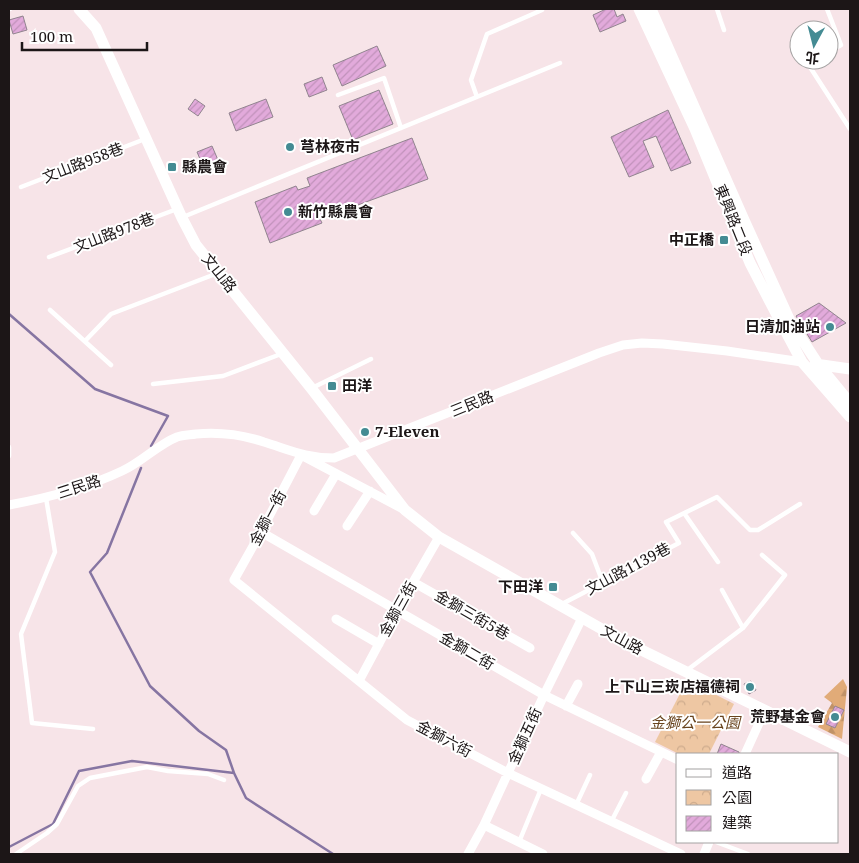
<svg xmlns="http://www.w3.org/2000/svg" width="859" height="863" viewBox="0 0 859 863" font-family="'Noto Serif','Noto Sans TC',serif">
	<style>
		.forest { fill: url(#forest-firs) }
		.park { fill: url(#park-crowns) }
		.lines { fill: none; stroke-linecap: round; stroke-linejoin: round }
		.stream { stroke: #8675a2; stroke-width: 2.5 }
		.building { fill: url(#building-hatch); stroke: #91848f }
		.lane { stroke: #fff; stroke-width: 4.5 }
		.street { stroke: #fff; stroke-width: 9 }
		.secondary { stroke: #fff; stroke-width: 11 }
		.poi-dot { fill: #448b93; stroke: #fff; stroke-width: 2 }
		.labels { text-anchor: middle; stroke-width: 4; stroke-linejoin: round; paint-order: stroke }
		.poi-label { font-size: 15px; font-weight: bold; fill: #1c1617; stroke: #fff; text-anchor: start }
		.street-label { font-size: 15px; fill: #1c1617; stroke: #fff }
		.park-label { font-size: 15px; font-style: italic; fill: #69441e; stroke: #fff }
	</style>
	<defs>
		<pattern id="forest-firs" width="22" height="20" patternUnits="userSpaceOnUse" patternTransform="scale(1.25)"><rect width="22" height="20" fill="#e1ab78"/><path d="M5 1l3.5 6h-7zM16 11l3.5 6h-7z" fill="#c09267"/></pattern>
		<pattern id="park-crowns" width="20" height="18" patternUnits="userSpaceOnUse" patternTransform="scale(1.25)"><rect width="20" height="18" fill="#eec7a3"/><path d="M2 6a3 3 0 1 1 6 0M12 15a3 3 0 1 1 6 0" fill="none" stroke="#ccaa8c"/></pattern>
		<pattern id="building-hatch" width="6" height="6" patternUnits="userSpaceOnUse" patternTransform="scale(1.25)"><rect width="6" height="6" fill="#e2aadb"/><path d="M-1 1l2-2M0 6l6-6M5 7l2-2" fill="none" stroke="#c192bb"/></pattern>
	</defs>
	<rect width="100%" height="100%" fill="#f7e4e8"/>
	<path class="forest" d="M 843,679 L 847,687 L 842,739 L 818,727 L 832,703 L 824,697 Z"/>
	<path class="park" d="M 687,680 L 734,704 L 709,754 L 679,754 L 655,742 Z"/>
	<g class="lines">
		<path class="stream" d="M 9,314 L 95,389 L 168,416 L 151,446
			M 141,468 L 107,553 L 90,572 L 150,686 L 199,731 L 226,750 L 234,773
			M 9,847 L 53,824 L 79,771 L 132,761 L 234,773 L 246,798 L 333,854"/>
	</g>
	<path class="building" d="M 606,9 L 614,9 L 617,17 L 623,14 L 626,21 L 600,32 L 593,15 Z
		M 23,16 L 27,30 L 13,34 L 9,20 Z
		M 377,46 L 386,66 L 342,86 L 333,65 Z
		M 322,77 L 327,90 L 309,97 L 304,84 Z
		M 379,90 L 393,124 L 353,140 L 339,106 Z
		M 195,99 L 205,106 L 198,116 L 188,109 Z
		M 266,99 L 273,117 L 236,131 L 229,113 Z
		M 668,110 L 691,163 L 671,171 L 656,136 L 643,141 L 654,167 L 629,177 L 611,137 Z
		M 412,138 L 428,179 L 320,219 L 322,223 L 270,243 L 255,202 L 296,186 L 298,190 L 310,186 L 307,178 Z
		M 212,146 L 221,167 L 206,173 L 197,152 Z
		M 819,303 L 846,323 L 812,342 L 796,316 Z
		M 751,681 L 756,690 L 749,694 L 744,684 Z
		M 835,706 L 844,710 L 835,728 L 826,724 Z
		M 717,716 L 724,720 L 720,727 L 713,723 Z
		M 721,744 L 739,752 L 739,754 L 717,754 Z"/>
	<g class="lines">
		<path class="lane" d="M 9,9 L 10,9
			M 717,9 L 724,30
			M 827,9 L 841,45 L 829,52
			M 815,60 L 808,64 L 850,129
			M 338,95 L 384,78 L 401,128
			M 477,97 L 471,80 L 487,34 L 542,10
			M 21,187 L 145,139
			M 183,217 L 560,63
			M 49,257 L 177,209
			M 50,310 L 111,365
			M 85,341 L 111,314 L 218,273
			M 153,384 L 223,376 L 281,354
			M 312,388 L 371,359
			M 9,447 L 9,456
			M 46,498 L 55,552 L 21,634 L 32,723 L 93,729
			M 684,513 L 718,562
			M 573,533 L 592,554 L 603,583
			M 722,590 L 743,628
			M 560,605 L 679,543 L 666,522 L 717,497 L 750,530 L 758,530 L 800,504
			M 686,671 L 743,628 L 785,575 L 762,555
			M 576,805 L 590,775
			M 611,822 L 626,793
			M 519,842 L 541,789
			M 716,842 L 748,854
			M 16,854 L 47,833 L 57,824 L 78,786 L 90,778 L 147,767 L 168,771 L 208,774 L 224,780"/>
		<path class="street" d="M 9,505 C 47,498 86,488 122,471 C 142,462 157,445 177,437 C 183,435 190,435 196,434 C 218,432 243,435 264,442 C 290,450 306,458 334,458 L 599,353 L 623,345 L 642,343 L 663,344 L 727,351 L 802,362
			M 403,509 L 301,455 L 261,532 L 234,580 L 407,720 L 508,773 L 681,854
			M 314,511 L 336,474
			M 347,526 L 370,491
			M 261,532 L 544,695 L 678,760
			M 413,582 L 530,648
			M 336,619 L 379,644
			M 359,681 L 397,610 L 439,537
			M 566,706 L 578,684
			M 745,754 L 765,710
			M 646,779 L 661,752
			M 484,825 L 543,854
			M 468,854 L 484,825 L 544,695 L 582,618
			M 704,854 L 709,842"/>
		<path class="secondary" d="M 79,9 L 96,28 L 182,218 L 196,245 L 311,388 L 405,510 L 439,537 L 623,641 L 850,752
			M 639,9 L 695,129 L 750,263 L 779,319 L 802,362 L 850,417
			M 651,9 L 744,220 L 790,321 L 818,364 L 850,403
			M 815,364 L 850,369"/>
	</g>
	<g class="poi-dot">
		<circle cx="290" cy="147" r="5"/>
		<rect x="167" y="162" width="10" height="10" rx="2.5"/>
		<circle cx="288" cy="212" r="5"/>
		<rect x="719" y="235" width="10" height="10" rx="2.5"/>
		<circle cx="830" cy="327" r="5"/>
		<rect x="327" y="381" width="10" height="10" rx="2.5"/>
		<circle cx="365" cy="432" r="5"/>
		<rect x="548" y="582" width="10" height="10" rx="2.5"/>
		<circle cx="750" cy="687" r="5"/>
		<circle cx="835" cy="717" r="5"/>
	</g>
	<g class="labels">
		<g class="poi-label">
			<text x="300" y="152">芎林夜市</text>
			<text x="182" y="172">縣農會</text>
			<text x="298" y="217">新竹縣農會</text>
			<text x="714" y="245" text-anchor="end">中正橋</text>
			<text x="820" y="332" text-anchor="end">日清加油站</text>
			<text x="342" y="391">田洋</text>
			<text x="375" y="437">7-Eleven</text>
			<text x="543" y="592" text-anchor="end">下田洋</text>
			<text x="740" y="692" text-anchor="end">上下山三崁店福德祠</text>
			<text x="825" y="722" text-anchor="end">荒野基金會</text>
		</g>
		<g class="street-label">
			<text transform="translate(83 163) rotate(-21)" y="5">文山路958巷</text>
			<text transform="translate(733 220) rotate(68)" y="5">東興路二段</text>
			<text transform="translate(114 233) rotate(-21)" y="5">文山路978巷</text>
			<text transform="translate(219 273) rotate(51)" y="5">文山路</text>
			<text transform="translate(472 404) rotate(-22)" y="5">三民路</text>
			<text transform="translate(79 487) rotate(-18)" y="5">三民路</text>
			<text transform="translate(268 518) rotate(-62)" y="5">金獅一街</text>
			<text transform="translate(628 569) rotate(-28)" y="5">文山路1139巷</text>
			<text transform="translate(398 609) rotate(-61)" y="5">金獅三街</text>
			<text transform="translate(472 615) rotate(30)" y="5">金獅三街5巷</text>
			<text transform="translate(622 640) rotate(28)" y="5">文山路</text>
			<text transform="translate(467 651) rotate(30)" y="5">金獅二街</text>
			<text transform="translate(525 736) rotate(-66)" y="5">金獅五街</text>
			<text transform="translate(444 739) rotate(28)" y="5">金獅六街</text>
		</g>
		<g class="park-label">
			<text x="695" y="728">金獅公一公園</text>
		</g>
	</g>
	<rect width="859" height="863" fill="none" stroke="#1c1617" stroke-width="20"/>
	<rect x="676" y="753" width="162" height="90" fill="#ffffff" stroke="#a4a2a2"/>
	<rect x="686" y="769" width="25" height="8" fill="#ffffff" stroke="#a4a2a2"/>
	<text x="722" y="778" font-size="15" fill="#1c1617">道路</text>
	<rect x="686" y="790" width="25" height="15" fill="url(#park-crowns)" stroke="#a4a2a2"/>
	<text x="722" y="803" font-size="15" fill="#1c1617">公園</text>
	<rect x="686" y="816" width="25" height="15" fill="url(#building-hatch)" stroke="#a4a2a2"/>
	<text x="722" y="828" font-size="15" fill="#1c1617">建築</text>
	<g transform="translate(814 45) rotate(187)"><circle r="24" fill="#ffffff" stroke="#a4a2a2"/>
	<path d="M0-4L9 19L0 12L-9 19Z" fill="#448b93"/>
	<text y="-8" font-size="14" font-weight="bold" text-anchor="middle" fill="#1c1617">北</text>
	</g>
	<path d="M22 42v8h125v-8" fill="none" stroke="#1c1617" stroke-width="2.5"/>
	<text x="30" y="42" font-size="15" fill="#1c1617" stroke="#ffffff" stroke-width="4" paint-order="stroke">100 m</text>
</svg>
